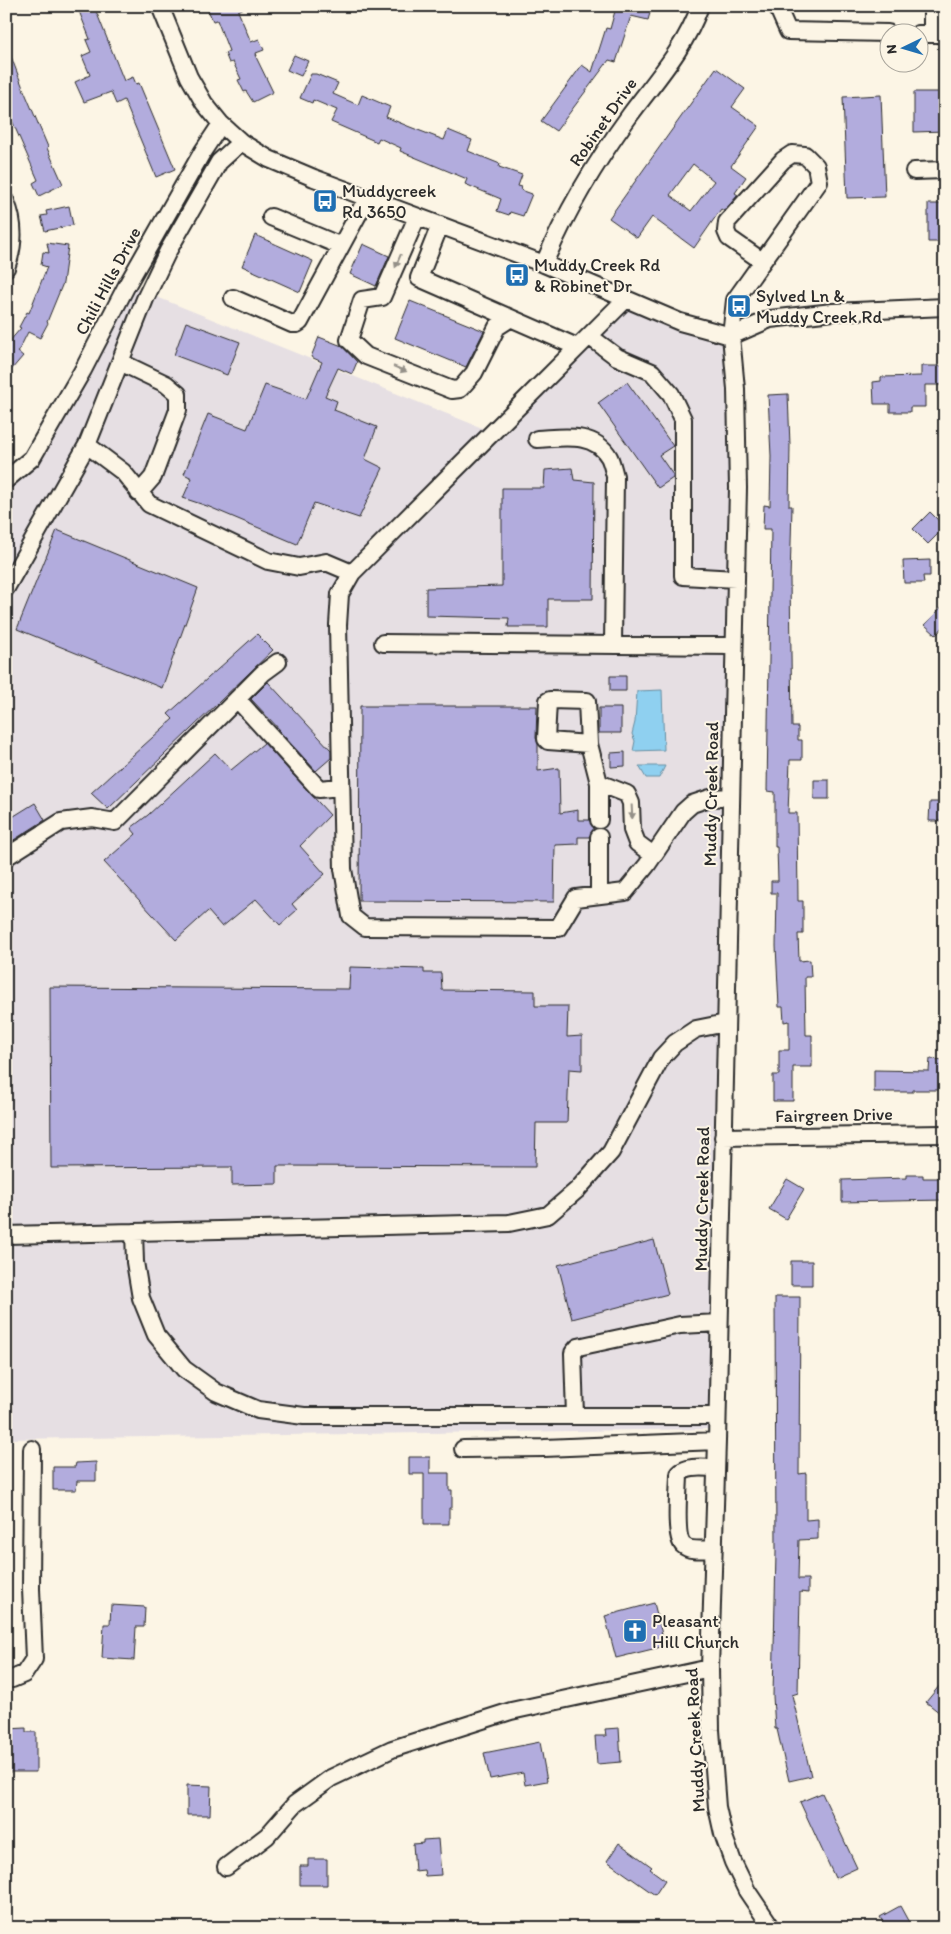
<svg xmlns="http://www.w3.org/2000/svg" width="951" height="1934" viewBox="0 0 951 1934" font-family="Itim,sans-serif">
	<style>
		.built { fill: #e6dfe3 }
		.water { fill: #8fd0f0; stroke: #678ea1 }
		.building { fill: #b2acdd; stroke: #2b2b2b; fill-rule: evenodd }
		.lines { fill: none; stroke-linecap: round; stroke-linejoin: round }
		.minor-casing { stroke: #2b2b2b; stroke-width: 20 }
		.minor { stroke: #fcf5e5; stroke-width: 16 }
		.oneway { fill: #949088 }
		.labels { text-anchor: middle; stroke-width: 4; stroke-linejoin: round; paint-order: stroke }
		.street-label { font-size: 18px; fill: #2b2b2b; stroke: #fcf5e5 }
		.poi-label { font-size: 18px; fill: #2b2b2b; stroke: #fcf5e5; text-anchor: start }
	</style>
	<rect width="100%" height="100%" fill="#fcf5e5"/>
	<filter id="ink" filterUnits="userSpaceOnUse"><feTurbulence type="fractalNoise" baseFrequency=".02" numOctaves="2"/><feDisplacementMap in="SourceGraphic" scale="10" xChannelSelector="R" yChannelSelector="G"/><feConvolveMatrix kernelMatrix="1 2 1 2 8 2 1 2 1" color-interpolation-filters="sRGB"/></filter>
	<g filter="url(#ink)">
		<path class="built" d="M 127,285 L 492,432 L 626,299 L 731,336 L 736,389 L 717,1429 L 6,1439 L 6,462 L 22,461 Z"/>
		<path class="water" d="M 662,690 L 664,750 L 633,751 L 635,741 L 632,734 L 635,722 L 637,691 Z
			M 639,766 L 665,766 L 659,778 L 646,778 Z"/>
		<path class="building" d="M 77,6 L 94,6 L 124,81 L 133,77 L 136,84 L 139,83 L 175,169 L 156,177 L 124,100 L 116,104 L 111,92 L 84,102 L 75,82 L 90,75 L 82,56 L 91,52 L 86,40 L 90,39 Z
			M 212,6 L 248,6 L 238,11 L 251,42 L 259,39 L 264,50 L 256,53 L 257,56 L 255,55 L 273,92 L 253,102 L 246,91 L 244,92 L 238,80 L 241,79 L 233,62 L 229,63 L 225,53 L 229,51 L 217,20 L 213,21 L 208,10 L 212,8 Z
			M 613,6 L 652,6 L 648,20 L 631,16 L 616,62 L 609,60 L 556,131 L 541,121 L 582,65 L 592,72 L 606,28 L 610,29 L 615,11 L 613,11 Z
			M 7,46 L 23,88 L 48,147 L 47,148 L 63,184 L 39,196 L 33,183 L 38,180 L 6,107 Z
			M 294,55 L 308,61 L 301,76 L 287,70 Z
			M 716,68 L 745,89 L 732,107 L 759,126 L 731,166 L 746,177 L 735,193 L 738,195 L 724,211 L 721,209 L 694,248 L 652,217 L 637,238 L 609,218 ZM 693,164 L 714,181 L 691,211 L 670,195 Z
			M 311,74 L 316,74 L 338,83 L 333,94 L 358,105 L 362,95 L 390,107 L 386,117 L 410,127 L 444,140 L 448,130 L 472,140 L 468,151 L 500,164 L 499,167 L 522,175 L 518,186 L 522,187 L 521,190 L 532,194 L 523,216 L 510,212 L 509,215 L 497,211 L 501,199 L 465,184 L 467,179 L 400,151 L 401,148 L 379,138 L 377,142 L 331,122 L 337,110 L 313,100 L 312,103 L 300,98 Z
			M 914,92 L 945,92 L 945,131 L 914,132 Z
			M 881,95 L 885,197 L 847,198 L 843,97 Z
			M 928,204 L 945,204 L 945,242 L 928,242 Z
			M 69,206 L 73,225 L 45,231 L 41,216 L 47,215 L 46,211 Z
			M 255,235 L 313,261 L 300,292 L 242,266 Z
			M 47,243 L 68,246 L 63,283 L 47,322 L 48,323 L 40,338 L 28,332 L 18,352 L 23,356 L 6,376 L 6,342 L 8,343 L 21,328 L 19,327 L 27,312 L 29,313 L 47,267 L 41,265 L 43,252 L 49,253 Z
			M 363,244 L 389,256 L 376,286 L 350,274 Z
			M 410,301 L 484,331 L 466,367 L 395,338 Z
			M 186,322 L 240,342 L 227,375 L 174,355 Z
			M 319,337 L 342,346 L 357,362 L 352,374 L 338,368 L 325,396 L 337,401 L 334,410 L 377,427 L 365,459 L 383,468 L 359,518 L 314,503 L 297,544 L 207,506 L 183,498 L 192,478 L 184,474 L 208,414 L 247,429 L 265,385 L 306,399 L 322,362 L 311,357 Z
			M 921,366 L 945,366 L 945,385 L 925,385 L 925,407 L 910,407 L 910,412 L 890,412 L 890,404 L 874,404 L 873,382 L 881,381 L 881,377 L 921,376 Z
			M 627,382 L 673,446 L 659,455 L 673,475 L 673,478 L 658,488 L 598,403 Z
			M 788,394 L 790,445 L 789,506 L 792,506 L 790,580 L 792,727 L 798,727 L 798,740 L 802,740 L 802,760 L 790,760 L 788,813 L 797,813 L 798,901 L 803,901 L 803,934 L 798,934 L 799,961 L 810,960 L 811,977 L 805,977 L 806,1035 L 812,1035 L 812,1067 L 793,1067 L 793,1101 L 773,1101 L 773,1075 L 779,1075 L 779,1050 L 789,1050 L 789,1021 L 784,1022 L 783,1007 L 779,1007 L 776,946 L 777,893 L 771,893 L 771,881 L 778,881 L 777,847 L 775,847 L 775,792 L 767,791 L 771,529 L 763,529 L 764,505 L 770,506 L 771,456 L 768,395 Z
			M 572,468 L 574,480 L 594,482 L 593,599 L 548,599 L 548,627 L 508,627 L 509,618 L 426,616 L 426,588 L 502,586 L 502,488 L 544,488 L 545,470 Z
			M 930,512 L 945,527 L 928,544 L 913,529 Z
			M 57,530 L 198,588 L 162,688 L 17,629 Z
			M 930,560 L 930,576 L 923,576 L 924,583 L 904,583 L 903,561 Z
			M 945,603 L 945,625 L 936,635 L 925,625 Z
			M 257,634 L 273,650 L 108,809 L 91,793 L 173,719 L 168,714 Z
			M 610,676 L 626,676 L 626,691 L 610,691 Z
			M 268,682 L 331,750 L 331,758 L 316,771 L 279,731 L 280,730 L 251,699 Z
			M 360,706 L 537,706 L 536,738 L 538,744 L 538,771 L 559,768 L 560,813 L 578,810 L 578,820 L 589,820 L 594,828 L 589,837 L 578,837 L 578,844 L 555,845 L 554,902 L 359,901 Z
			M 599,708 L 621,708 L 621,733 L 599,733 Z
			M 264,743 L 330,815 L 300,846 L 325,874 L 292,904 L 297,910 L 280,925 L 256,899 L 222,927 L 208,911 L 176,940 L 104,862 L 136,834 L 131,828 L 148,815 L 215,753 L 231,770 Z
			M 625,752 L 625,766 L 611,767 L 611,753 Z
			M 814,780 L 829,780 L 829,799 L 814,799 Z
			M 930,802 L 945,802 L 945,821 L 929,821 Z
			M 35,803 L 45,820 L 6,845 L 6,821 Z
			M 350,967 L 424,969 L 424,973 L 441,973 L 442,990 L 535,991 L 535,1006 L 568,1006 L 567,1037 L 582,1036 L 582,1070 L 569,1069 L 567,1123 L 536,1123 L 535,1167 L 277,1166 L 277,1184 L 232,1185 L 232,1167 L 51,1168 L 50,987 L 349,989 Z
			M 930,1059 L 945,1060 L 945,1090 L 913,1090 L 913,1092 L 874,1092 L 874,1070 L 929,1071 Z
			M 907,1175 L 923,1175 L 923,1178 L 945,1178 L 945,1200 L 842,1202 L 842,1180 L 907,1178 Z
			M 787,1179 L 804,1189 L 786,1219 L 769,1209 Z
			M 654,1240 L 668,1294 L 572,1319 L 558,1265 Z
			M 791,1261 L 812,1261 L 812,1285 L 791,1285 Z
			M 775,1297 L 800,1297 L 799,1474 L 806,1473 L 806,1520 L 818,1519 L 818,1539 L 799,1540 L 798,1579 L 808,1579 L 808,1593 L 800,1592 L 798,1693 L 792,1695 L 811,1776 L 789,1781 L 777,1729 L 775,1729 L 773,1696 L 776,1552 Z
			M 409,1457 L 430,1457 L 430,1473 L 449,1473 L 449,1490 L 452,1490 L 452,1508 L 449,1508 L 449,1524 L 424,1524 L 424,1474 L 409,1474 Z
			M 96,1462 L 96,1481 L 77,1481 L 76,1490 L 53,1490 L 53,1467 L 75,1467 L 76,1463 Z
			M 654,1603 L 665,1646 L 616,1658 L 605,1616 Z
			M 111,1605 L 145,1607 L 144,1627 L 136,1627 L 134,1660 L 102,1658 L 104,1624 L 110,1624 Z
			M 945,1679 L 945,1717 L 926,1702 Z
			M 26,1728 L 26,1732 L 36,1732 L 36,1772 L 9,1772 L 9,1756 L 6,1756 L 7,1729 Z
			M 619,1728 L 621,1762 L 597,1764 L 595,1736 L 606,1736 L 605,1729 Z
			M 540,1742 L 547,1781 L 525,1785 L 523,1773 L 490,1779 L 484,1753 Z
			M 187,1785 L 211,1786 L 210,1815 L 187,1815 Z
			M 822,1793 L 857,1868 L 835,1878 L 800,1802 Z
			M 438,1839 L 441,1875 L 425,1876 L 424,1870 L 415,1871 L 413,1844 L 423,1843 L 423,1840 Z
			M 619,1843 L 652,1867 L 650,1869 L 665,1880 L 655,1895 L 607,1861 Z
			M 308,1859 L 327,1859 L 327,1885 L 300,1885 L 300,1866 L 308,1866 Z
			M 900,1906 L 912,1928 L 886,1928 L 880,1917 Z"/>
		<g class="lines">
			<defs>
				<path id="minor" d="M 160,6 L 189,77 L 204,103 L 221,124 L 241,142 L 269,159 L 314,178 L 544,264 L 680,322 L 731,336
					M 777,6 L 788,31 L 888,33
					M 918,34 L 945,34
					M 932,34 L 932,6
					M 914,171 L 945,170
					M 6,202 C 15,224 14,247 6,268
					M 271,217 L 341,246
					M 417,217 L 382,297 L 362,300 L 349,340 L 366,356 L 452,390 L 460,389 L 474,373 L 497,327 L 511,318
					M 440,225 L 419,278 L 577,347
					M 762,261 L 729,238 L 726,231 L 727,222 L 783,160 L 792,154 L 805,155 L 816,166 L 819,182 L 735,300 L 731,336 L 736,389 L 738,488 L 717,1441 L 710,1668 L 711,1730 L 717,1807 L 723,1834 L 733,1862 L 747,1891 L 772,1928
					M 544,264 C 566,211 596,162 630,115 C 655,81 686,47 700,6
					M 233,298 L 292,324 L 297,324 L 300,322 L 367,198
					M 626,299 L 352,573 L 340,594 L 338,625 L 343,869 L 351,916 L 365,927 L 558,928 L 576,898 L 625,892 L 647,865 L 683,812 L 692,804 L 710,798 L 731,797
					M 589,336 L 617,357 L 652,372 L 671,394 L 683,419 L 683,576 L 736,579
					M 731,336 L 770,319 L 833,312 L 945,307
					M 120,362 L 166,384 L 178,394 L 178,410 L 153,477 L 139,493
					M 537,439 C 561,438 594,431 609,457 C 612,463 613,470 615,476 L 613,645
					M 87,445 L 123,472 L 149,504 L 268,561 L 299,567 L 326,562 L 352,573
					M 6,480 L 32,458 L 83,370 L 127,285 L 203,151 L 221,124
					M 6,588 L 87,445 L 145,299 L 168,251 L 219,162 L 241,142
					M 383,643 L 734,646
					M 237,699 L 319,789 L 341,787
					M 589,744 L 587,701 L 550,700 L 548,701 L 546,739 L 548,741 L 589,744 L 599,783 L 599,820
					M 599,783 L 627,794 L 631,803 L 632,830 L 637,843 L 653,855
					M 599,837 L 599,895
					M 6,857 L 61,822 L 92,818 L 115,822 L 263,673 L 278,662
					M 723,1137 L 945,1134
					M 134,1232 L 135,1262 L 141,1298 L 156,1335 L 184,1369 L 216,1392 L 258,1410 L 304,1416 L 717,1416
					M 6,1235 L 509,1223 L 548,1215 L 577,1190 L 611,1152 L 661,1058 L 675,1043 L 696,1029 L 726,1023
					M 575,1416 L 573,1353 L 578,1347 L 680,1325 L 719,1323
					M 463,1449 L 544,1448 L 717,1441
					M 714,1549 C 705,1549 690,1552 683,1545 C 674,1535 679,1488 679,1474 C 688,1465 704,1468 716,1468
					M 6,1679 L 12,1679 L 24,1674 L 34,1659 L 31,1589 L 32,1449
					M 226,1867 L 267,1836 L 295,1804 L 331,1778 L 392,1749 L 511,1711 L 710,1668"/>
			</defs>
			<use href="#minor" class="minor-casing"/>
			<use href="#minor" class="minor"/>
		</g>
		<defs><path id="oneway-solid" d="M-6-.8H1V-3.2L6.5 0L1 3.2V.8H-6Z" transform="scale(1.25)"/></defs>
		<g class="oneway">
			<use href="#oneway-solid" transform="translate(398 261) rotate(113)"/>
			<use href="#oneway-solid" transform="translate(400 369) rotate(22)"/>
			<use href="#oneway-solid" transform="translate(632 812) rotate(87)"/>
		</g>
	</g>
	<defs>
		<symbol id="bus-square" viewBox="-11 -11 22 22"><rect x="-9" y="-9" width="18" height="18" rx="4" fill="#1f6fb2" stroke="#fcf5e5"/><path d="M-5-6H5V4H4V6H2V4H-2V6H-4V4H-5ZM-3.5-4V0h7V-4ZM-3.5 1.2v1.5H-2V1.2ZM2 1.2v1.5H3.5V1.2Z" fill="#fff"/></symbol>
		<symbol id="church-square" viewBox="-11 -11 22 22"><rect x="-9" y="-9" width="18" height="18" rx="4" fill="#1f6fb2" stroke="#fcf5e5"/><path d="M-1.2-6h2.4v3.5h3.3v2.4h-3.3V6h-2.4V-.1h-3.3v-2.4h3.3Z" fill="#fff"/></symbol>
	</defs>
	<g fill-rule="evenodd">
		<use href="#bus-square" x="311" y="187" width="28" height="28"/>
		<use href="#bus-square" x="503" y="261" width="28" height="28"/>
		<use href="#bus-square" x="725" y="292" width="28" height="28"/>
		<use href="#church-square" x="621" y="1617" width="28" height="28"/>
	</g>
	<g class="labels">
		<g class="street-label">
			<text transform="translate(603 122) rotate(-55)" y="6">Robinet Drive</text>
			<text transform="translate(108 281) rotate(-62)" y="6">Chili Hills Drive</text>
			<text transform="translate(711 794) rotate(-89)" y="6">Muddy Creek Road</text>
			<text transform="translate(834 1115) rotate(-1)" y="6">Fairgreen Drive</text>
			<text transform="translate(702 1199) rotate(-89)" y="6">Muddy Creek Road</text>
			<text transform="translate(695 1740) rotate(-93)" y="6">Muddy Creek Road</text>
		</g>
		<g class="poi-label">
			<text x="342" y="197">Muddycreek<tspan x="342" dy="21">Rd 3650</tspan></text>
			<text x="534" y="271">Muddy Creek Rd<tspan x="534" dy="21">&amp; Robinet Dr</tspan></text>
			<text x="756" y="302">Sylved Ln &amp;<tspan x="756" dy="21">Muddy Creek Rd</tspan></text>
			<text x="652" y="1627">Pleasant<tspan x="652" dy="21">Hill Church</tspan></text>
		</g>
	</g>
	<rect width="951" height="1934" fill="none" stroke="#fcf5e5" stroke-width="25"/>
	<rect x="12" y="12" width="926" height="1909" fill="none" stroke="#2b2b2b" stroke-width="2" filter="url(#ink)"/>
	<g transform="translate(904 48) rotate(265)"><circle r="24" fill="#fcf5e5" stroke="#a8a49b"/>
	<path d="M0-4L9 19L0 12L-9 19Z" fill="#1f6fb2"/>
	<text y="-8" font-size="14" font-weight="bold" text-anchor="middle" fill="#2b2b2b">N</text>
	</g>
</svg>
